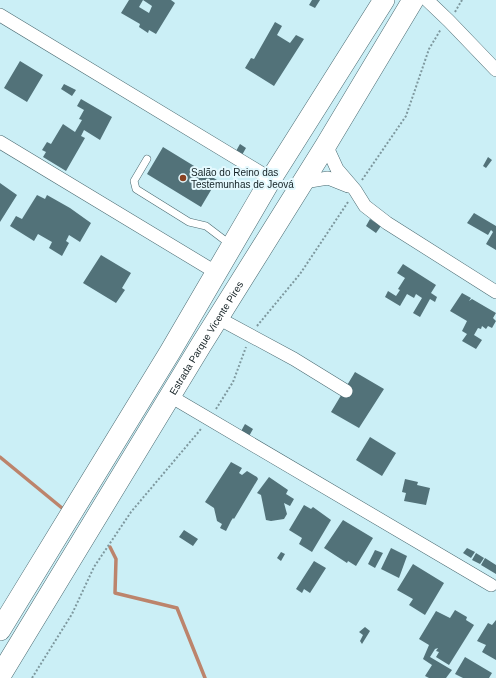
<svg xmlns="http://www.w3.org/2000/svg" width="496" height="678" viewBox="0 0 496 678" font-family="Helvetica,sans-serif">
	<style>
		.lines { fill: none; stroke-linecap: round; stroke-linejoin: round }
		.stream { stroke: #bc846c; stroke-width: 3.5 }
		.building { fill: #527279 }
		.lane-casing { stroke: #4a6a71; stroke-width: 8 }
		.street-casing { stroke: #4a6a71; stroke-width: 14 }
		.primary-casing { stroke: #4a6a71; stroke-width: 22 }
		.path { stroke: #7e989e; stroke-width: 2; stroke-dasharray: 2 2; stroke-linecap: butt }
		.lane { stroke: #fff; stroke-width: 7 }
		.street { stroke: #fff; stroke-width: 13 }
		.primary { stroke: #fff; stroke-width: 21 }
		.poi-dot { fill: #8a4222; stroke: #e4f9fe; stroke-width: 1.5 }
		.labels { text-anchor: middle; stroke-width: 4; stroke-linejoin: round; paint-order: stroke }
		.poi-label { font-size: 10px; fill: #152225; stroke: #e4f9fe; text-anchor: start }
		.street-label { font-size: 10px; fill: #152225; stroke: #e4f9fe }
	</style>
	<rect width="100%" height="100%" fill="#cbeff6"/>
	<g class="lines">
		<path class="stream" d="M 0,457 L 62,508
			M 110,547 L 116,559 L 115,593 L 177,608 L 205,678"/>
	</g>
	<path class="building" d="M 129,0 L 143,0 L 139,7 L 149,13 L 152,6 L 143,0 L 171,0 L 175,3 L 156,34 L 149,30 L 148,33 L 139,27 L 140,24 L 121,13 Z
		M 312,0 L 320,0 L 315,8 L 309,5 Z
		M 275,22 L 282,26 L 277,35 L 290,43 L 296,35 L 304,39 L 274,86 L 245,68 L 251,58 L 254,59 Z
		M 20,61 L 43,75 L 27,102 L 4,88 Z
		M 64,84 L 76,90 L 72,96 L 61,89 Z
		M 81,99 L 112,117 L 100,140 L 84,130 L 81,136 L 85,138 L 66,171 L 43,157 L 46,152 L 42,150 L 47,142 L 51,144 L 63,124 L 75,132 L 82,120 L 79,119 L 84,110 L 77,106 Z
		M 240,144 L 246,148 L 242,155 L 236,151 Z
		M 163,147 L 217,180 L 201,207 L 147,174 Z
		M 488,157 L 492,160 L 486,168 L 483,166 Z
		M 0,183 L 17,195 L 0,222 Z
		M 37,195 L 45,199 L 47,195 L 70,208 L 91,223 L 80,242 L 69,235 L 66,241 L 69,243 L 62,256 L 49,248 L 52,242 L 38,234 L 34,241 L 10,226 L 16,216 L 22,219 Z
		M 474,213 L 496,226 L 496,250 L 486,244 L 493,232 L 491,230 L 488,235 L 467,223 Z
		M 370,219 L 381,226 L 376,233 L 366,226 Z
		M 101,255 L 131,273 L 122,288 L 125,290 L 116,303 L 83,283 Z
		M 403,264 L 436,285 L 431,293 L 437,297 L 435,302 L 430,299 L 420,317 L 413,313 L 422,298 L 416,294 L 414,298 L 407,294 L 400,306 L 385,297 L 388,291 L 396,296 L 400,290 L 398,289 L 405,278 L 397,273 Z
		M 462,293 L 471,298 L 469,301 L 472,299 L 496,313 L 493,318 L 496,321 L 492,328 L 488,326 L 486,329 L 482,326 L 481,329 L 478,328 L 474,335 L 482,340 L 476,349 L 462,341 L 467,334 L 462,331 L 467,321 L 450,311 Z
		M 355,372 L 384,389 L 359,428 L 331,412 Z
		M 245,424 L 253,429 L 248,438 L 240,433 Z
		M 370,437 L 396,453 L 382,476 L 356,460 Z
		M 231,462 L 242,468 L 239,473 L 242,475 L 247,471 L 257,477 L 258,479 L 234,519 L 233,518 L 231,521 L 226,531 L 220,528 L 222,524 L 217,521 L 214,508 L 205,502 Z
		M 269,477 L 288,490 L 286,494 L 294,499 L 290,506 L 284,503 L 287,514 L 284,519 L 271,521 L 266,520 L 261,495 L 257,493 Z
		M 405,479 L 418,482 L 417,485 L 430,488 L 426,505 L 404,501 L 406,493 L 402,492 Z
		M 304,505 L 311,509 L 313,507 L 331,520 L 312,552 L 299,544 L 302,538 L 289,530 Z
		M 343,520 L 373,538 L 356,566 L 348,561 L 347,563 L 324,548 Z
		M 184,530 L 198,539 L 193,546 L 179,537 Z
		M 391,548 L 407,556 L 399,578 L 381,569 Z
		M 467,548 L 475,552 L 471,558 L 463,553 Z
		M 375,550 L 383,553 L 375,568 L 368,564 Z
		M 281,552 L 285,554 L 281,561 L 277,558 Z
		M 476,553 L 484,558 L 480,564 L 472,560 Z
		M 485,558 L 496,565 L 496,574 L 481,565 Z
		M 314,561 L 326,568 L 310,593 L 304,589 L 302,593 L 296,589 Z
		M 413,564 L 444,583 L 425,615 L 409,605 L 413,599 L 397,590 Z
		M 455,610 L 467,617 L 466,620 L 474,625 L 449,665 L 436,657 L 439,652 L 436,651 L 438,648 L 435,649 L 430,657 L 452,670 L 446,678 L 429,678 L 425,676 L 432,665 L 423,659 L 429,645 L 419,639 L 436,611 L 450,618 Z
		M 496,620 L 496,660 L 482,652 L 486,645 L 477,641 L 488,623 L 492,625 Z
		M 365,627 L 370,631 L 362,644 L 360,641 L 363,635 L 359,632 Z
		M 465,657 L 492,673 L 489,678 L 463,678 L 455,674 Z"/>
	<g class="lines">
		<defs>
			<path id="lane" d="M 147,159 L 134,181 L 136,189 L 189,222 L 206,226 L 231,245"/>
			<path id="street" d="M 427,0 L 449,21 L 496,70
				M 0,15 L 271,179
				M 0,142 L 217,273
				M 326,145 L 337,169 L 355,190 L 365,206 L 387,223 L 496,292
				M 304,182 L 328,178 L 348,186
				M 218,318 L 294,359 L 346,391
				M 170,396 L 491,585"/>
			<g id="primary">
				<path d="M 0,630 L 170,352 L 271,179 L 384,0"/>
				<path id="s1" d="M 0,676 L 201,345 L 326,145 L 413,0"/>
			</g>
		</defs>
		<use href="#lane" class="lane-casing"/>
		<use href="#street" class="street-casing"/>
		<use href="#primary" class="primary-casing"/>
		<path class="path" d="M 455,12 L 462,0
			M 362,180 L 406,116 L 429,49 L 441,29
			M 257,326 L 300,274 L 348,202
			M 216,409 L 233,382 L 246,347
			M 32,678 L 72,614 L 94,567 L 131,512 L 201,429"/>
		<use href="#lane" class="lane"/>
		<use href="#street" class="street"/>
		<use href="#primary" class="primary"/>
	</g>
	<circle class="poi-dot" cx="183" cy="178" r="4"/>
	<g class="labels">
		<g class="poi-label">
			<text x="191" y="176">Salão do Reino das<tspan x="191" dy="12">Testemunhas de Jeová</tspan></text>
		</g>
		<g class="street-label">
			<text dy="4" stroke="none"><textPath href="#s1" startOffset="396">Estrada Parque Vicente Pires</textPath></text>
		</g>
	</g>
</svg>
